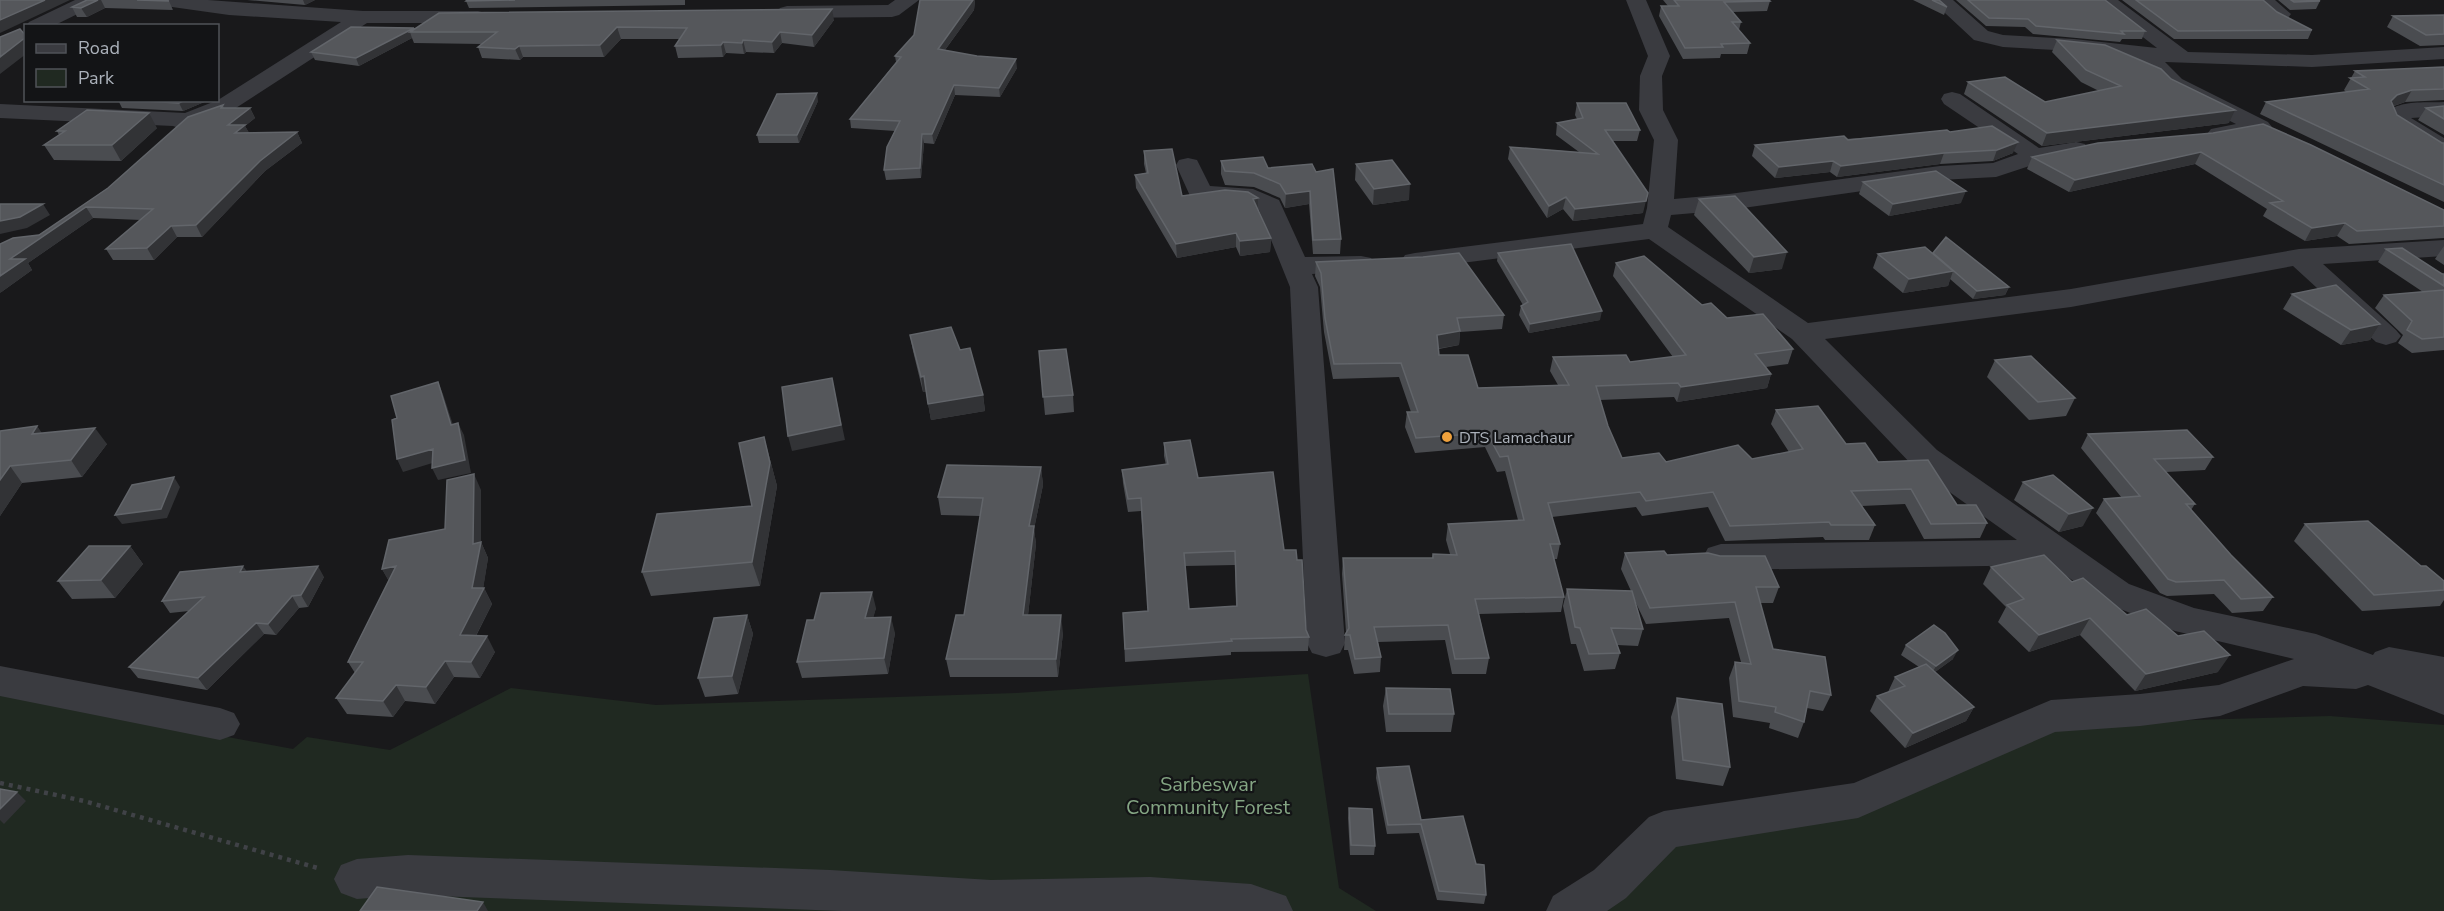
<svg xmlns="http://www.w3.org/2000/svg" width="2444" height="911" viewBox="0 0 2444 911" font-family="'Nunito Sans',sans-serif">
	<style>
		.green { fill: #202921 }
		.lines { fill: none; stroke-linecap: round; stroke-linejoin: round }
		.path { stroke: #404247; stroke-width: 4.5; stroke-dasharray: 4 5; stroke-linecap: butt }
		.street { fill: #3a3b40; fill-rule: evenodd }
		.wall { fill: #4a4c50; fill-rule: evenodd }
		.shaded-wall { fill: #323336 }
		.building { fill: #55575b; stroke: #62656a; stroke-width: 1.5; fill-rule: evenodd }
		.poi-dot { fill: #efa13c; stroke: #131416; stroke-width: 2 }
		.labels { text-anchor: middle; stroke-width: 4.5; stroke-linejoin: round; paint-order: stroke }
		.poi-label { font-size: 16px; fill: #abb1ba; stroke: #131416; text-anchor: start }
		.near-park-label { font-size: 20px; fill: #84a583; stroke: #131416 }
	</style>
	<rect width="100%" height="100%" fill="#19191b"/>
	<path class="green" d="M 1308,674 L 1339,888 L 1376,911 L 0,911 L 0,695 L 293,749 L 307,737 L 390,750 L 511,688 L 656,705 L 1016,693 Z
		M 2330,716 L 2444,725 L 2444,911 L 1596,911 L 1675,841 L 2047,730 L 2125,722 Z"/>
	<g class="lines">
		<path class="path" d="M 0,783 L 84,801 L 321,869"/>
		<path class="street" d="M 75,0 L 101,0 L 98,4 L 53,26 L 26,26 L 29,22 Z
			M 155,0 L 208,0 L 363,11 L 478,11 L 485,13 L 488,17 L 485,21 L 478,23 L 367,23 L 225,115 L 182,129 L 173,126 L 0,118 L 0,104 L 185,113 L 218,100 L 341,22 L 229,15 L 165,6 L 158,4 Z
			M 895,0 L 919,0 L 899,15 L 892,17 L 787,18 L 780,16 L 777,12 L 780,8 L 787,6 L 888,5 Z
			M 1626,0 L 1646,0 L 1670,56 L 1662,76 L 1663,110 L 1678,140 L 1674,199 L 1729,194 L 1940,166 L 1993,163 L 2018,154 L 1944,104 L 1941,99 L 1944,94 L 1952,92 L 1960,94 L 2039,148 L 2076,142 L 2085,144 L 2088,149 L 2085,154 L 2042,162 L 1996,177 L 1940,180 L 1729,210 L 1671,215 L 1668,227 L 1808,323 L 2071,289 L 2299,249 L 2444,240 L 2444,256 L 2323,264 L 2396,330 L 2401,336 L 2396,342 L 2386,345 L 2376,342 L 2293,266 L 2071,307 L 1825,339 L 1937,450 L 2129,584 L 2194,608 L 2316,634 L 2373,655 L 2375,652 L 2389,647 L 2444,657 L 2444,715 L 2368,685 L 2356,689 L 2303,686 L 2220,716 L 2140,726 L 2055,732 L 1858,818 L 1676,847 L 1626,898 L 1607,911 L 1546,911 L 1553,896 L 1594,870 L 1649,817 L 1664,811 L 1854,783 L 2051,700 L 2140,694 L 2219,685 L 2294,659 L 2175,631 L 2103,602 L 2051,565 L 1721,570 L 1708,566 L 1703,557 L 1708,548 L 1721,544 L 2017,540 L 1913,466 L 1792,339 L 1649,239 L 1415,269 L 1405,267 L 1401,261 L 1405,255 L 1415,253 L 1643,224 L 1647,208 L 1654,140 L 1639,110 L 1640,76 L 1648,56 Z
			M 1931,0 L 1953,0 L 1988,31 L 2003,35 L 2074,39 L 2157,48 L 2095,0 L 2118,0 L 2188,52 L 2312,55 L 2444,47 L 2444,59 L 2312,67 L 2165,62 L 2182,79 L 2268,122 L 2272,127 L 2268,132 L 2219,141 L 2211,139 L 2207,134 L 2211,129 L 2236,124 L 2166,89 L 2137,59 L 2074,51 L 2003,47 L 1974,40 Z
			M 2253,0 L 2275,0 L 2291,14 L 2288,18 L 2274,18 Z
			M 2444,102 L 2444,116 L 2411,118 L 2444,138 L 2444,155 L 2435,153 L 2392,126 L 2386,114 C 2397,99 2428,103 2444,102 Z
			M 1188,158 L 1197,160 L 1210,186 L 1253,189 L 1279,200 L 1305,257 L 1361,256 L 1371,258 L 1375,264 L 1371,270 L 1312,274 L 1318,287 L 1345,643 L 1340,653 L 1326,657 L 1312,653 L 1307,643 L 1290,287 L 1259,210 L 1248,204 L 1191,198 L 1176,165 L 1179,160 Z
			M 0,666 L 220,708 L 234,713 L 240,724 L 234,735 L 220,740 L 0,696 Z
			M 408,855 L 830,870 L 991,880 L 1150,877 L 1251,884 L 1286,896 L 1293,911 L 842,911 L 408,895 L 357,899 L 341,893 L 334,879 L 341,865 L 357,859 Z"/>
	</g>
	<path class="wall" d="M 87,0 L 165,0 L 169,1 L 173,10 L 105,8 L 87,17 L 77,17 L 72,7 Z
		M 247,0 L 315,0 L 305,5 Z
		M 467,0 L 685,0 L 685,5 L 469,8 L 466,1 Z
		M 920,0 L 975,0 L 974,10 L 945,50 L 1017,68 L 1000,97 L 955,95 L 934,144 L 924,143 L 921,178 L 886,180 L 884,170 L 895,131 L 851,128 L 850,119 L 896,62 L 895,56 L 914,35 Z
		M 1663,0 L 1769,0 L 1770,1 L 1767,11 L 1733,12 L 1741,22 L 1739,30 L 1750,43 L 1747,54 L 1721,54 L 1720,58 L 1683,59 L 1659,16 L 1661,6 L 1668,6 Z
		M 1913,0 L 1939,0 L 1947,7 L 1944,15 Z
		M 1956,0 L 2105,0 L 2145,31 L 2142,39 L 2122,39 L 2120,42 L 2033,34 L 2025,27 L 1986,26 Z
		M 2122,0 L 2263,0 L 2277,12 L 2312,30 L 2308,39 L 2174,39 Z
		M 2278,0 L 2318,0 L 2320,1 L 2316,9 L 2290,10 Z
		M 2444,15 L 2444,45 L 2420,46 L 2387,27 L 2393,16 Z
		M 834,20 L 814,47 L 782,43 L 774,53 L 746,52 L 744,54 L 726,53 L 723,57 L 678,58 L 675,46 L 679,39 L 621,39 L 604,57 L 523,57 L 520,60 L 482,58 L 478,47 L 482,44 L 414,43 L 412,38 L 359,66 L 315,60 L 311,52 L 414,28 L 414,29 Z
		M 2057,40 L 2171,79 L 2229,123 L 2042,146 L 1964,94 L 1968,82 L 2045,102 L 2099,91 L 2081,82 L 2052,52 Z
		M 2444,67 L 2444,100 L 2405,102 L 2394,106 L 2397,115 L 2442,143 L 2444,143 L 2444,202 L 2260,114 L 2266,102 L 2346,92 L 2344,90 L 2355,71 Z
		M 118,100 L 209,100 L 183,111 L 122,108 Z
		M 818,101 L 799,143 L 759,143 L 757,135 Z
		M 1577,103 L 1640,130 L 1637,141 L 1613,141 L 1643,213 L 1573,221 L 1563,209 L 1547,218 L 1508,159 L 1510,147 L 1579,152 L 1556,135 L 1557,123 L 1577,119 L 1575,115 Z
		M 223,105 L 224,108 L 250,108 L 255,118 L 245,126 L 249,133 L 297,132 L 302,143 L 265,171 L 202,237 L 177,237 L 154,260 L 113,260 L 106,249 L 141,220 L 93,218 L 28,263 L 32,270 L 0,293 L 39,235 L 108,188 Z
		M 2444,106 L 2444,135 L 2418,120 L 2426,108 Z
		M 157,128 L 121,161 L 54,160 L 44,145 L 59,135 L 57,131 Z
		M 1950,132 L 2013,153 L 1993,161 L 1940,164 L 1837,177 L 1830,172 L 1775,178 L 1752,156 L 1755,145 Z
		M 2213,133 L 2444,210 L 2444,238 L 2349,244 L 2337,236 L 2305,241 L 2263,216 L 2267,209 L 2195,164 L 2069,192 L 2027,169 L 2032,157 Z
		M 1144,151 L 1182,196 L 1258,198 L 1258,210 L 1271,238 L 1270,252 L 1240,256 L 1236,247 L 1177,258 L 1136,188 L 1135,175 L 1146,173 L 1144,164 Z
		M 1221,161 L 1268,168 L 1312,164 L 1341,239 L 1340,254 L 1313,254 L 1309,204 L 1285,208 L 1280,198 L 1254,187 L 1225,185 L 1221,174 Z
		M 1356,164 L 1409,200 L 1373,205 L 1355,180 Z
		M 1863,182 L 1961,203 L 1889,216 L 1859,194 Z
		M 1699,199 L 1782,269 L 1749,273 L 1694,215 Z
		M 2444,246 L 2444,265 L 2435,259 Z
		M 2386,249 L 2444,274 L 2444,350 L 2412,353 L 2398,343 L 2403,335 L 2375,308 L 2384,295 L 2423,292 L 2378,262 Z
		M 1498,253 L 1600,320 L 1529,333 L 1519,315 L 1521,306 L 1523,305 L 1497,261 Z
		M 1878,254 L 1933,254 L 2009,287 L 2005,295 L 1973,299 L 1950,279 L 1948,286 L 1903,293 L 1873,268 Z
		M 1316,262 L 1504,315 L 1502,329 L 1460,332 L 1459,345 L 1439,349 L 1439,355 L 1478,388 L 1558,385 L 1550,371 L 1553,357 L 1630,362 L 1673,357 L 1613,276 L 1616,263 L 1727,318 L 1793,349 L 1788,364 L 1766,367 L 1771,374 L 1767,388 L 1677,402 L 1674,397 L 1600,400 L 1608,426 L 1622,458 L 1666,462 L 1752,459 L 1789,452 L 1771,424 L 1776,410 L 1846,444 L 1987,523 L 1980,538 L 1924,539 L 1905,504 L 1862,506 L 1875,525 L 1869,540 L 1825,540 L 1823,537 L 1725,541 L 1708,507 L 1642,516 L 1636,507 L 1552,517 L 1560,544 L 1557,559 L 1554,559 L 1564,597 L 1561,612 L 1479,614 L 1489,658 L 1486,674 L 1452,674 L 1445,640 L 1378,642 L 1381,657 L 1380,672 L 1354,674 L 1348,650 L 1344,650 L 1345,635 L 1346,632 L 1342,574 L 1343,558 L 1432,558 L 1433,554 L 1450,554 L 1446,540 L 1448,524 L 1518,520 L 1505,471 L 1497,472 L 1485,447 L 1415,453 L 1405,427 L 1407,412 L 1411,412 L 1399,377 L 1333,379 L 1324,332 L 1320,287 L 1315,276 Z
		M 2292,294 L 2380,324 L 2370,340 L 2341,345 L 2283,309 Z
		M 910,335 L 983,395 L 985,411 L 931,420 L 926,392 L 923,392 L 913,351 Z
		M 1039,351 L 1073,395 L 1074,412 L 1045,415 Z
		M 1995,360 L 2075,398 L 2066,416 L 2029,420 L 1987,377 Z
		M 37,426 L 41,433 L 107,444 L 82,477 L 22,483 L 0,516 L 0,431 Z
		M 2088,434 L 2213,457 L 2205,470 L 2166,472 L 2195,504 L 2191,510 L 2231,555 L 2273,597 L 2263,611 L 2232,613 L 2214,594 L 2167,596 L 2160,593 L 2096,513 L 2104,499 L 2122,498 L 2081,448 Z
		M 764,437 L 777,486 L 760,586 L 651,596 L 642,572 L 752,506 Z
		M 1164,443 L 1198,478 L 1284,550 L 1306,630 L 1309,637 L 1308,651 L 1231,652 L 1231,655 L 1125,662 L 1123,613 L 1148,611 L 1141,511 L 1128,512 L 1123,483 L 1122,470 L 1166,465 L 1164,456 ZM 1235,565 L 1236,606 L 1189,609 L 1185,566 Z
		M 1041,467 L 1043,485 L 1034,529 L 1036,544 L 1028,615 L 1063,633 L 1058,677 L 950,677 L 946,659 L 964,615 L 980,516 L 941,515 L 938,497 Z
		M 2053,475 L 2083,526 L 2059,532 L 2014,500 L 2023,482 Z
		M 481,490 L 481,542 L 488,558 L 483,588 L 484,588 L 492,604 L 476,636 L 495,652 L 480,678 L 454,677 L 435,704 L 405,701 L 393,717 L 347,714 L 336,698 L 355,673 L 348,662 L 389,581 L 382,569 L 445,529 Z
		M 2305,524 L 2421,566 L 2444,581 L 2444,600 L 2440,606 L 2362,611 L 2294,541 Z
		M 130,546 L 143,564 L 115,598 L 72,599 L 58,581 Z
		M 1625,553 L 1667,555 L 1779,587 L 1773,603 L 1760,603 L 1773,649 L 1831,695 L 1823,711 L 1807,708 L 1804,722 L 1798,738 L 1769,728 L 1770,723 L 1733,717 L 1729,678 L 1735,662 L 1741,662 L 1729,618 L 1646,624 L 1634,599 L 1643,629 L 1638,646 L 1617,645 L 1620,653 L 1615,669 L 1584,671 L 1576,644 L 1571,644 L 1563,606 L 1567,589 L 1631,591 L 1621,569 Z
		M 1991,567 L 2072,582 L 2127,615 L 2178,636 L 2218,672 L 2135,691 L 2080,635 L 2029,652 L 1998,622 L 2006,607 L 1983,584 Z
		M 247,571 L 324,577 L 308,607 L 299,608 L 276,635 L 264,634 L 207,690 L 138,678 L 129,667 L 189,611 L 170,613 L 162,601 Z
		M 876,608 L 873,617 L 895,633 L 888,674 L 802,678 L 797,662 L 814,620 Z
		M 747,615 L 753,634 L 738,694 L 705,697 L 698,678 Z
		M 1906,645 L 1953,659 L 1935,672 L 1974,707 L 1966,721 L 1905,748 L 1870,711 L 1877,696 L 1888,692 L 1895,677 L 1919,667 L 1901,655 Z
		M 1386,688 L 1454,714 L 1451,732 L 1386,732 L 1383,706 Z
		M 1677,698 L 1730,767 L 1723,786 L 1676,779 L 1671,717 Z
		M 1377,768 L 1421,820 L 1476,864 L 1486,895 L 1484,904 L 1437,900 L 1419,833 L 1387,834 L 1376,778 Z
		M 1349,808 L 1375,846 L 1374,855 L 1350,855 L 1348,818 Z"/>
	<path class="shaded-wall" d="M 45,0 L 70,0 L 0,33 L 0,20 Z
		M 98,0 L 101,0 L 105,8 L 87,17 L 81,8 Z
		M 303,0 L 315,0 L 305,5 Z
		M 973,0 L 975,0 L 974,10 L 939,58 L 938,49 Z
		M 832,9 L 834,20 L 814,47 L 812,35 Z
		M 617,27 L 621,39 L 604,57 L 600,45 Z
		M 414,28 L 416,32 L 410,32 L 412,38 L 359,66 L 356,58 Z
		M 780,32 L 782,43 L 774,53 L 772,42 Z
		M 26,37 L 26,54 L 0,74 L 0,57 Z
		M 743,40 L 746,52 L 744,54 L 742,43 Z
		M 723,42 L 726,53 L 723,57 L 721,45 Z
		M 519,46 L 523,57 L 520,60 L 515,49 Z
		M 1016,59 L 1017,68 L 1000,97 L 999,88 Z
		M 954,85 L 955,95 L 934,144 L 932,134 Z
		M 2412,90 L 2405,102 L 2390,107 L 2391,101 L 2397,95 Z
		M 817,93 L 818,101 L 799,143 L 797,135 Z
		M 185,100 L 209,100 L 183,111 L 179,103 Z
		M 250,108 L 255,118 L 245,126 L 251,136 L 240,144 L 228,125 Z
		M 2235,110 L 2229,123 L 2042,146 L 2047,133 Z
		M 149,113 L 157,128 L 121,161 L 112,145 Z
		M 297,132 L 302,143 L 265,171 L 202,237 L 196,225 L 260,161 Z
		M 922,134 L 924,143 L 921,178 L 920,168 Z
		M 2018,142 L 2013,153 L 1993,161 L 1997,150 Z
		M 2201,152 L 2195,164 L 2069,192 L 2075,180 Z
		M 1944,153 L 1940,164 L 1837,177 L 1841,166 Z
		M 1833,161 L 1830,172 L 1775,178 L 1779,167 Z
		M 1410,184 L 1409,200 L 1373,205 L 1374,189 Z
		M 1310,191 L 1309,204 L 1285,208 L 1286,194 Z
		M 1966,191 L 1961,203 L 1889,216 L 1893,204 Z
		M 1566,197 L 1563,209 L 1547,218 L 1549,206 Z
		M 1258,198 L 1258,212 L 1253,199 Z
		M 1646,201 L 1643,213 L 1573,221 L 1575,209 Z
		M 43,204 L 50,215 L 27,228 L 0,234 L 0,221 Z
		M 86,207 L 93,218 L 28,263 L 32,270 L 0,293 L 0,276 L 10,259 Z
		M 2345,223 L 2337,236 L 2305,241 L 2312,228 Z
		M 171,226 L 177,237 L 154,260 L 147,248 Z
		M 1236,233 L 1236,247 L 1177,258 L 1176,244 Z
		M 1271,238 L 1270,252 L 1240,256 L 1240,241 Z
		M 1787,252 L 1782,269 L 1749,273 L 1754,257 Z
		M 1953,271 L 1948,286 L 1903,293 L 1909,279 Z
		M 2009,287 L 2005,295 L 1973,299 L 1977,291 Z
		M 1602,311 L 1600,320 L 1529,333 L 1530,324 Z
		M 2380,324 L 2370,340 L 2341,345 L 2351,330 Z
		M 1460,331 L 1459,345 L 1435,349 L 1437,335 Z
		M 1771,374 L 1767,388 L 1677,402 L 1681,387 Z
		M 924,376 L 926,392 L 923,392 L 921,377 Z
		M 832,378 L 845,440 L 792,451 L 788,436 Z
		M 438,382 L 443,394 L 457,437 L 451,425 Z
		M 983,395 L 985,411 L 931,420 L 928,404 Z
		M 458,423 L 464,435 L 471,473 L 438,480 L 432,468 Z
		M 37,426 L 49,443 L 32,434 Z
		M 95,428 L 107,444 L 82,477 L 71,460 Z
		M 764,437 L 777,486 L 760,586 L 752,562 Z
		M 433,449 L 439,461 L 403,472 L 397,459 Z
		M 10,466 L 22,483 L 0,516 L 0,480 Z
		M 1041,467 L 1043,485 L 1034,529 L 1036,544 L 1026,633 L 1023,615 L 1029,526 Z
		M 474,474 L 481,490 L 481,543 L 481,542 L 488,558 L 483,590 L 484,588 L 492,604 L 468,651 L 460,635 L 473,544 Z
		M 174,477 L 180,487 L 167,518 L 122,524 L 115,515 Z
		M 2093,508 L 2083,526 L 2059,532 L 2069,514 Z
		M 130,546 L 143,564 L 115,598 L 101,580 Z
		M 243,566 L 251,577 L 240,572 Z
		M 318,566 L 324,577 L 308,607 L 301,595 Z
		M 396,566 L 391,585 L 382,569 Z
		M 872,592 L 876,608 L 869,634 L 865,618 Z
		M 292,596 L 299,608 L 276,635 L 268,624 Z
		M 747,615 L 753,634 L 738,694 L 732,676 Z
		M 1061,615 L 1063,633 L 1058,677 L 1056,659 Z
		M 891,617 L 895,633 L 888,674 L 884,658 Z
		M 2090,618 L 2080,635 L 2029,652 L 2039,635 Z
		M 256,623 L 264,634 L 207,690 L 198,678 Z
		M 487,636 L 495,652 L 480,678 L 471,662 Z
		M 1958,650 L 1953,659 L 1931,675 L 1936,666 Z
		M 2230,655 L 2218,672 L 2135,691 L 2146,674 Z
		M 445,661 L 454,677 L 435,704 L 426,687 Z
		M 396,685 L 405,701 L 393,717 L 383,701 Z
		M 1974,707 L 1966,721 L 1905,748 L 1913,733 Z
		M 17,792 L 26,801 L 4,824 L 0,820 L 0,809 Z
		M 483,902 L 488,911 L 477,911 Z"/>
	<path class="building" d="M 0,0 L 45,0 L 0,20 Z
		M 87,0 L 98,0 L 81,8 L 72,7 Z
		M 137,0 L 165,0 L 169,1 Z
		M 467,0 L 515,0 L 466,1 Z
		M 920,0 L 973,0 L 938,49 L 977,56 L 1016,59 L 999,88 L 954,85 L 932,134 L 922,134 L 920,168 L 884,170 L 887,147 L 900,121 L 850,119 L 901,57 L 895,56 L 914,35 Z
		M 1674,0 L 1769,0 L 1770,1 L 1724,2 L 1741,22 L 1732,22 L 1750,43 L 1721,44 L 1723,47 L 1685,48 L 1661,6 L 1679,6 Z
		M 1932,0 L 1939,0 L 1947,7 Z
		M 1968,0 L 2105,0 L 2145,31 L 2121,31 L 2124,34 L 2036,26 L 2028,19 L 1989,18 Z
		M 2136,0 L 2263,0 L 2277,12 L 2312,30 L 2178,31 Z
		M 2291,0 L 2318,0 L 2320,1 L 2294,2 Z
		M 832,9 L 812,35 L 780,32 L 772,42 L 743,40 L 742,43 L 723,42 L 721,45 L 675,46 L 687,28 L 617,27 L 600,45 L 519,46 L 515,49 L 478,47 L 497,32 L 410,32 L 439,13 Z
		M 2444,15 L 2444,34 L 2426,35 L 2393,16 Z
		M 351,27 L 414,28 L 356,58 L 311,52 Z
		M 20,29 L 26,36 L 26,37 L 0,57 L 0,37 Z
		M 2057,40 L 2105,45 L 2161,69 L 2171,79 L 2235,110 L 2047,133 L 1968,82 L 2005,77 L 2045,102 L 2121,86 L 2086,70 Z
		M 2444,67 L 2444,89 L 2412,90 L 2397,95 L 2391,101 L 2397,115 L 2442,143 L 2444,143 L 2444,185 L 2266,102 L 2369,89 L 2350,78 L 2365,77 L 2355,71 Z
		M 817,93 L 797,135 L 757,135 L 777,94 Z
		M 126,100 L 185,100 L 179,103 Z
		M 1577,103 L 1626,103 L 1640,130 L 1605,130 L 1648,193 L 1646,201 L 1575,209 L 1566,197 L 1549,206 L 1510,147 L 1598,154 L 1557,123 L 1583,118 Z
		M 223,105 L 221,108 L 250,108 L 228,125 L 245,125 L 235,133 L 297,132 L 260,161 L 196,225 L 171,226 L 147,248 L 106,249 L 153,209 L 86,207 L 10,259 L 25,259 L 0,276 L 0,244 L 13,238 L 39,235 L 108,188 L 188,117 Z
		M 2444,106 L 2444,119 L 2426,108 Z
		M 87,110 L 149,113 L 112,145 L 44,145 L 65,131 L 57,131 Z
		M 2263,124 L 2311,145 L 2444,210 L 2444,226 L 2357,231 L 2345,223 L 2312,228 L 2270,203 L 2283,201 L 2201,152 L 2075,180 L 2032,157 L 2098,143 L 2213,133 Z
		M 1992,126 L 2018,142 L 1997,150 L 1944,153 L 1841,166 L 1833,161 L 1779,167 L 1755,145 L 1844,136 L 1848,140 L 1947,130 L 1950,132 Z
		M 1172,149 L 1182,196 L 1225,190 L 1248,192 L 1258,198 L 1253,199 L 1271,238 L 1240,241 L 1236,233 L 1176,244 L 1135,175 L 1148,173 L 1144,151 Z
		M 1263,157 L 1268,168 L 1312,164 L 1316,172 L 1333,169 L 1341,239 L 1313,240 L 1310,191 L 1286,194 L 1280,184 L 1254,173 L 1225,171 L 1221,161 Z
		M 1392,160 L 1410,184 L 1374,189 L 1356,164 Z
		M 1936,171 L 1966,191 L 1893,204 L 1863,182 Z
		M 1735,196 L 1787,252 L 1754,257 L 1699,199 Z
		M 0,204 L 43,204 L 20,217 L 0,221 Z
		M 1946,237 L 2009,287 L 1977,291 L 1933,253 Z
		M 1571,244 L 1602,311 L 1530,324 L 1521,306 L 1528,302 L 1498,253 Z
		M 1925,247 L 1953,271 L 1909,279 L 1878,254 Z
		M 2402,248 L 2442,274 L 2444,274 L 2444,286 L 2386,249 Z
		M 1459,253 L 1504,315 L 1457,318 L 1460,331 L 1437,335 L 1439,355 L 1468,355 L 1478,388 L 1569,385 L 1553,357 L 1626,355 L 1630,362 L 1686,355 L 1616,263 L 1644,256 L 1702,305 L 1711,303 L 1727,318 L 1763,314 L 1793,349 L 1755,354 L 1771,374 L 1681,387 L 1678,383 L 1596,386 L 1608,426 L 1622,458 L 1659,453 L 1666,462 L 1738,445 L 1752,459 L 1803,449 L 1776,410 L 1818,406 L 1846,444 L 1865,443 L 1878,462 L 1928,460 L 1957,505 L 1976,505 L 1987,523 L 1931,524 L 1911,489 L 1851,491 L 1875,525 L 1831,525 L 1829,522 L 1730,526 L 1713,492 L 1646,501 L 1640,492 L 1548,503 L 1560,544 L 1550,544 L 1564,597 L 1475,599 L 1489,658 L 1455,659 L 1448,625 L 1374,627 L 1381,657 L 1355,659 L 1350,635 L 1345,635 L 1349,628 L 1343,558 L 1433,558 L 1433,554 L 1457,555 L 1448,524 L 1524,520 L 1508,456 L 1500,457 L 1487,433 L 1416,438 L 1407,412 L 1418,412 L 1401,363 L 1334,364 L 1325,318 L 1321,273 L 1316,262 L 1423,257 Z
		M 2336,285 L 2380,324 L 2351,330 L 2292,294 Z
		M 2444,290 L 2444,337 L 2422,339 L 2407,330 L 2412,321 L 2384,295 Z
		M 951,327 L 960,350 L 970,348 L 983,395 L 928,404 L 924,376 L 921,377 L 910,335 Z
		M 1066,349 L 1073,395 L 1043,397 L 1039,351 Z
		M 2031,356 L 2075,398 L 2038,402 L 1995,360 Z
		M 832,378 L 841,425 L 788,436 L 782,387 Z
		M 438,382 L 451,425 L 458,423 L 465,460 L 432,468 L 433,449 L 397,459 L 392,420 L 397,418 L 391,396 Z
		M 37,426 L 32,434 L 95,428 L 71,460 L 10,466 L 0,480 L 0,431 Z
		M 2187,430 L 2213,457 L 2154,459 L 2195,504 L 2186,504 L 2231,555 L 2273,597 L 2241,599 L 2224,580 L 2176,582 L 2168,579 L 2104,499 L 2140,496 L 2088,434 Z
		M 764,437 L 770,463 L 752,562 L 642,572 L 657,514 L 752,506 L 739,443 Z
		M 1190,440 L 1198,478 L 1273,472 L 1284,550 L 1296,550 L 1297,560 L 1302,560 L 1306,630 L 1309,637 L 1231,639 L 1232,641 L 1125,649 L 1123,613 L 1148,611 L 1141,498 L 1128,499 L 1122,470 L 1168,464 L 1164,443 ZM 1235,551 L 1237,606 L 1189,609 L 1184,553 Z
		M 947,465 L 1041,467 L 1029,526 L 1034,526 L 1023,615 L 1061,615 L 1056,659 L 946,659 L 956,615 L 964,615 L 983,498 L 938,497 Z
		M 474,474 L 473,544 L 481,542 L 472,588 L 484,588 L 460,635 L 487,636 L 471,662 L 445,661 L 426,687 L 396,685 L 383,701 L 336,698 L 363,662 L 348,662 L 396,566 L 382,569 L 389,540 L 445,529 L 447,480 Z
		M 2053,475 L 2093,508 L 2069,514 L 2023,482 Z
		M 174,477 L 161,509 L 115,515 L 132,485 Z
		M 2368,521 L 2421,566 L 2426,566 L 2444,581 L 2444,590 L 2374,595 L 2305,524 Z
		M 89,546 L 130,546 L 101,580 L 58,581 Z
		M 1664,551 L 1667,555 L 1708,553 L 1720,556 L 1765,556 L 1779,587 L 1756,587 L 1773,649 L 1825,657 L 1831,695 L 1810,691 L 1804,722 L 1775,712 L 1776,707 L 1739,701 L 1735,662 L 1751,664 L 1735,602 L 1650,608 L 1625,553 Z
		M 2044,555 L 2072,582 L 2083,578 L 2127,615 L 2146,609 L 2178,636 L 2204,631 L 2230,655 L 2146,674 L 2090,618 L 2039,635 L 2007,605 L 2024,599 L 1991,567 Z
		M 243,566 L 240,572 L 318,566 L 301,595 L 292,596 L 268,624 L 256,623 L 198,678 L 129,667 L 204,597 L 162,601 L 180,572 Z
		M 1567,589 L 1632,591 L 1643,629 L 1611,628 L 1620,653 L 1589,654 L 1580,628 L 1575,627 Z
		M 872,592 L 865,618 L 891,617 L 884,658 L 797,662 L 807,620 L 814,620 L 821,593 Z
		M 747,615 L 732,676 L 698,678 L 714,618 Z
		M 1934,625 L 1945,633 L 1958,650 L 1936,666 L 1906,645 Z
		M 1926,664 L 1974,707 L 1913,733 L 1877,696 L 1905,686 L 1895,677 Z
		M 1386,688 L 1450,689 L 1454,714 L 1389,714 Z
		M 1677,698 L 1722,704 L 1730,767 L 1683,760 Z
		M 1409,766 L 1421,820 L 1463,816 L 1476,864 L 1484,865 L 1486,895 L 1439,891 L 1421,824 L 1388,825 L 1377,768 Z
		M 0,789 L 17,792 L 0,809 Z
		M 1349,808 L 1372,809 L 1375,846 L 1351,845 Z
		M 377,887 L 483,902 L 477,911 L 360,911 Z"/>
	<circle class="poi-dot" cx="1447" cy="437" r="6"/>
	<g class="labels">
		<g class="poi-label">
			<text x="1459" y="443">DTS Lamachaur</text>
		</g>
		<g class="near-park-label">
			<text x="1208" y="791">Sarbeswar<tspan x="1208" dy="23">Community Forest</tspan></text>
		</g>
	</g>
	<rect x="24" y="24" width="195" height="78" fill="#131416" stroke="#505358" stroke-width="1.5"/>
	<rect x="36" y="44" width="30" height="9" fill="#3a3b40" stroke="#505358" stroke-width="1.5"/>
	<text x="78" y="54" font-size="18" fill="#abb1ba">Road</text>
	<rect x="36" y="69" width="30" height="18" fill="#202921" stroke="#505358" stroke-width="1.5"/>
	<text x="78" y="84" font-size="18" fill="#abb1ba">Park</text>
</svg>
